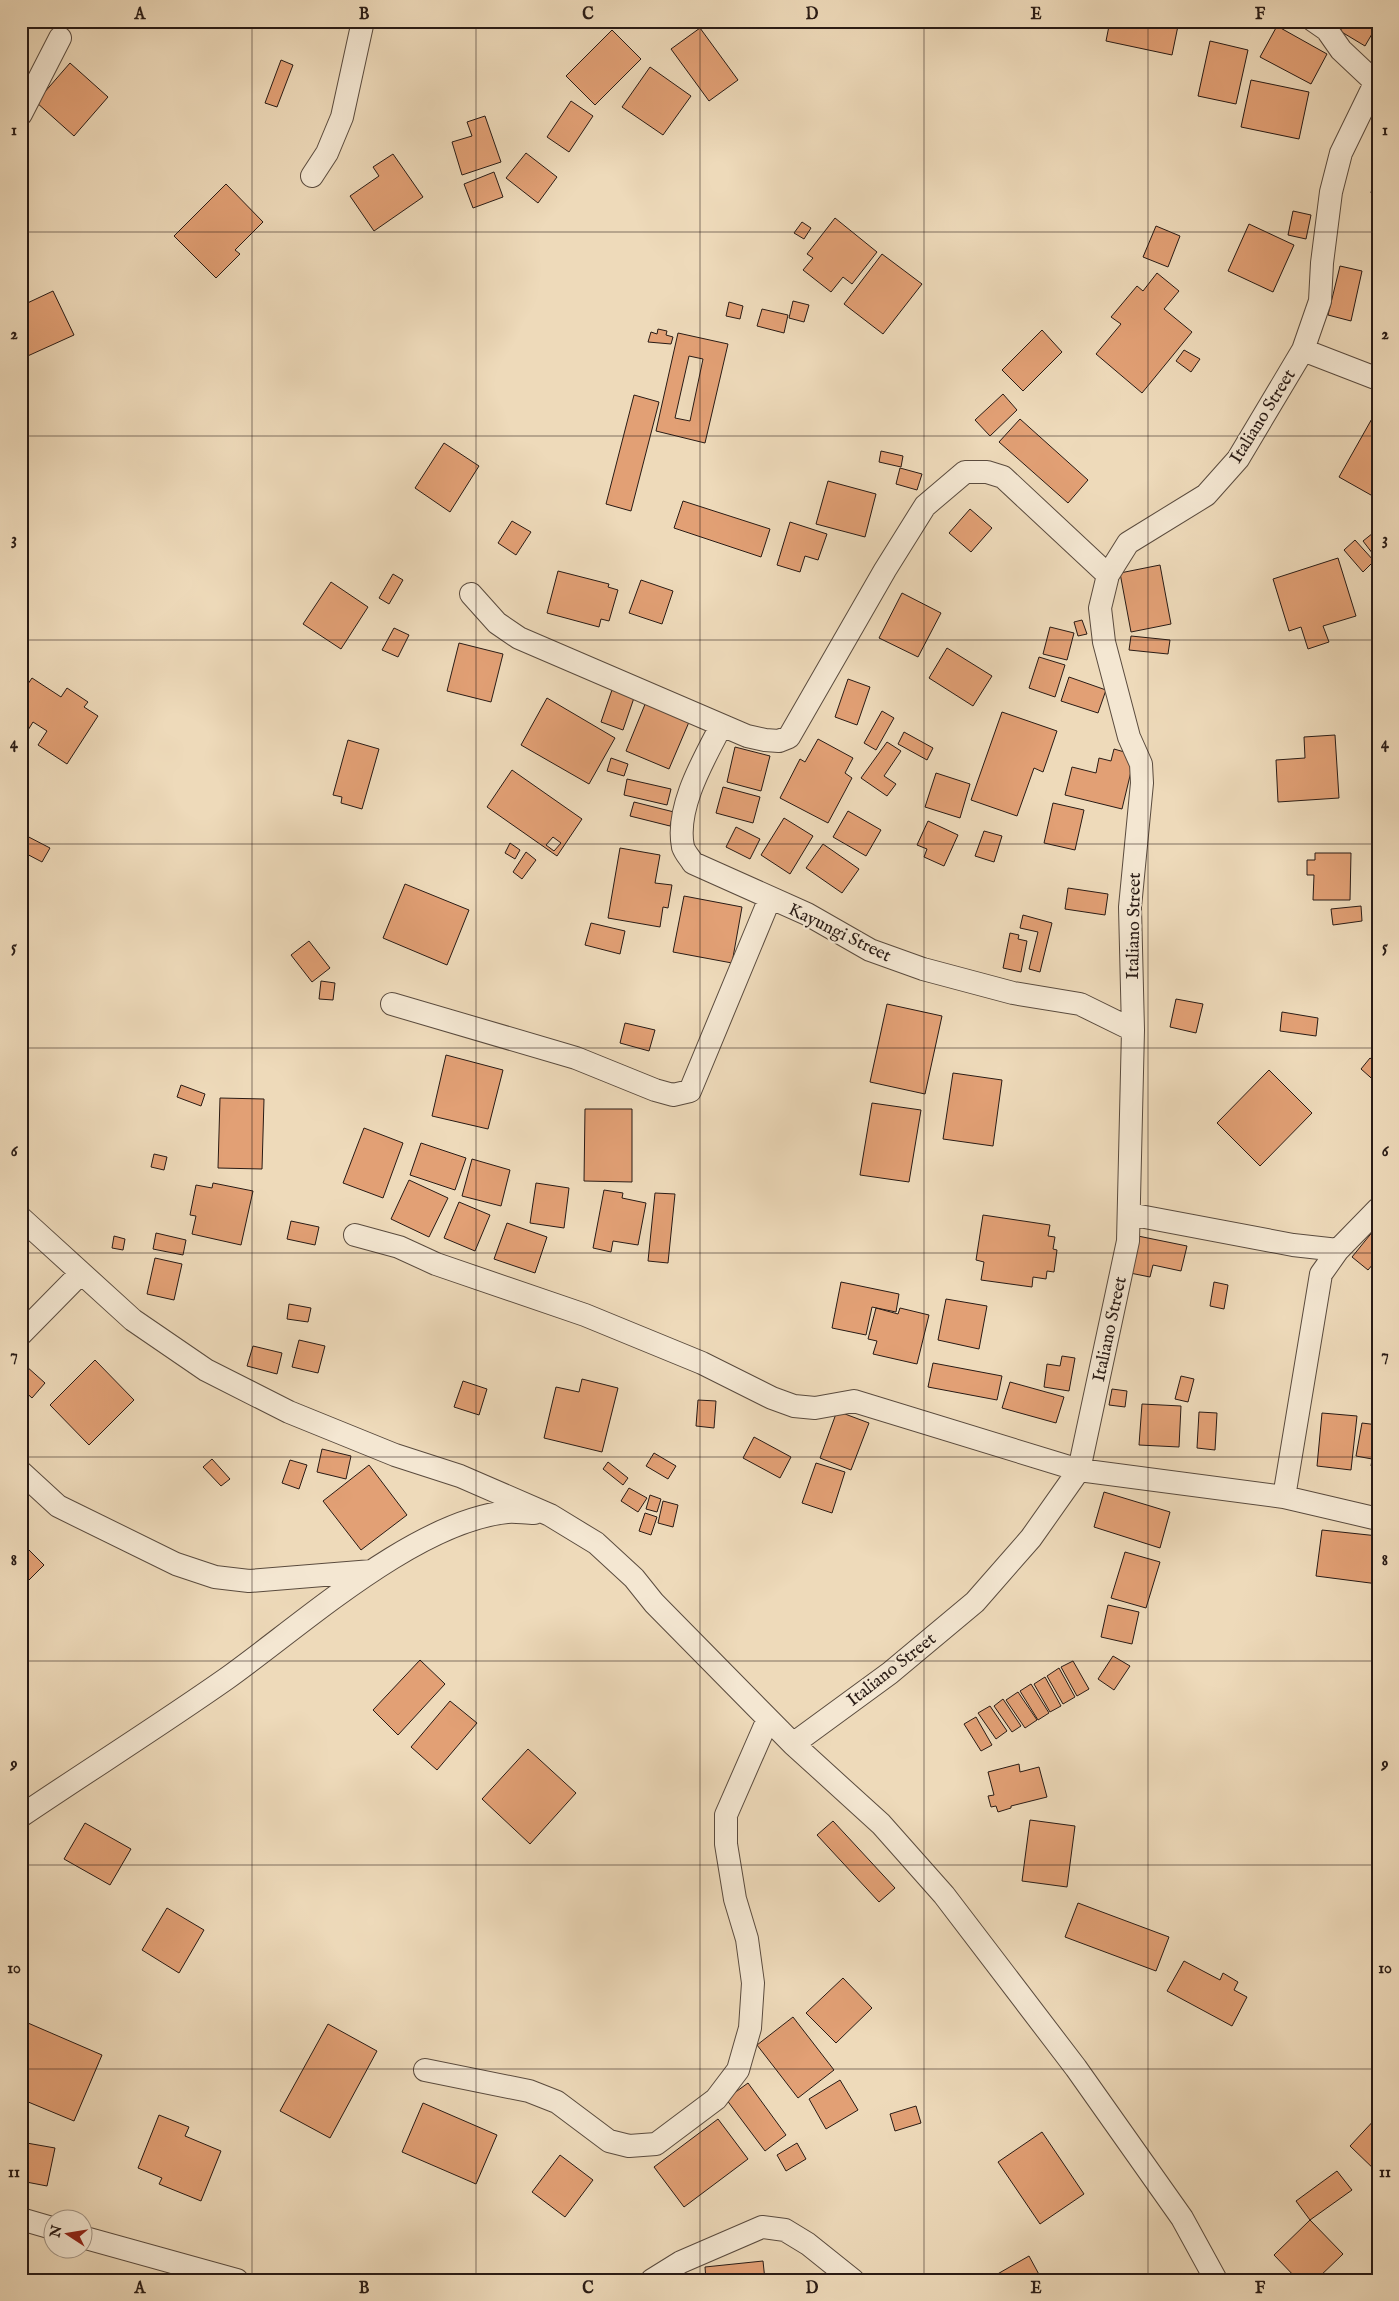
<svg xmlns="http://www.w3.org/2000/svg" width="1399" height="2301" viewBox="0 0 1399 2301" font-family="'IM FELL English',serif">
	<style>
		.building { fill: #e2a075; stroke: #291b15; fill-rule: evenodd }
		.lines { fill: none; stroke-linecap: round; stroke-linejoin: round }
		.minor-casing { stroke: #5a4b3e; stroke-width: 24 }
		.minor { stroke: #f4e7d2; stroke-width: 22 }
		.grid { fill: none; stroke: #291b15; stroke-width: 1; stroke-opacity: 0.55 }
		.labels { text-anchor: middle; stroke-width: 4.5; stroke-linejoin: round; paint-order: stroke }
		.street-label { font-size: 18px; fill: #291b15; stroke: #f4e7d2 }
		.neatline { fill: none; stroke: #291b15; stroke-width: 2 }
		.grid-label { font-size: 16px; text-anchor: middle; font-weight: bold; fill: #291b15 }
	</style>
	<rect width="100%" height="100%" fill="#eedaba"/>
	<filter id="stains"><feTurbulence type="fractalNoise" baseFrequency=".004" numOctaves="4"/><feColorMatrix values="0 0 0 0 .2 0 0 0 0 .09 0 0 0 0 .02 0 0 0 .5 -.17"/></filter>
	<radialGradient id="worn" r=".72"><stop offset=".6" stop-color="#630" stop-opacity="0"/><stop offset="1" stop-color="#630" stop-opacity=".3"/></radialGradient>
	<path class="building" d="M 1110,21 L 1179,21 L 1172,55 L 1106,41 Z
		M 1346,21 L 1366,21 L 1376,27 L 1365,46 L 1340,31 Z
		M 1277,26 L 1327,54 L 1311,84 L 1260,57 Z
		M 700,28 L 738,80 L 709,101 L 671,49 Z
		M 612,30 L 641,59 L 595,105 L 566,76 Z
		M 1210,41 L 1248,50 L 1236,104 L 1198,96 Z
		M 281,60 L 293,65 L 277,107 L 265,103 Z
		M 70,63 L 108,97 L 74,136 L 36,102 Z
		M 650,67 L 691,96 L 663,135 L 622,107 Z
		M 1251,80 L 1309,92 L 1299,139 L 1241,127 Z
		M 571,101 L 593,116 L 569,152 L 547,137 Z
		M 485,116 L 501,162 L 462,175 L 452,142 L 472,136 L 467,122 Z
		M 526,153 L 557,177 L 538,203 L 506,178 Z
		M 393,154 L 423,197 L 374,231 L 350,196 L 379,176 L 373,167 Z
		M 1377,162 L 1378,162 L 1378,194 L 1371,193 Z
		M 494,172 L 503,197 L 473,208 L 464,184 Z
		M 226,184 L 263,222 L 235,250 L 240,254 L 216,278 L 174,236 Z
		M 1293,211 L 1311,215 L 1306,239 L 1288,235 Z
		M 835,218 L 877,252 L 852,284 L 843,277 L 831,292 L 803,270 L 813,258 L 807,254 Z
		M 802,222 L 811,228 L 804,239 L 794,233 Z
		M 1249,224 L 1294,245 L 1273,292 L 1228,271 Z
		M 1156,226 L 1180,236 L 1168,267 L 1143,257 Z
		M 882,254 L 922,284 L 883,334 L 844,304 Z
		M 1340,266 L 1362,271 L 1351,321 L 1328,315 Z
		M 1157,273 L 1179,291 L 1164,309 L 1192,332 L 1142,393 L 1096,354 L 1121,324 L 1111,317 L 1137,286 L 1143,291 Z
		M 53,291 L 74,335 L 21,359 L 21,306 Z
		M 793,301 L 809,305 L 804,322 L 789,318 Z
		M 729,302 L 743,306 L 740,319 L 726,316 Z
		M 762,309 L 788,315 L 784,333 L 757,326 Z
		M 658,329 L 667,331 L 666,335 L 673,337 L 671,344 L 648,342 L 651,332 L 657,334 Z
		M 1042,330 L 1062,352 L 1023,391 L 1002,370 Z
		M 678,333 L 728,344 L 705,443 L 656,431 ZM 689,356 L 703,359 L 690,421 L 675,418 Z
		M 1184,350 L 1200,359 L 1191,372 L 1176,361 Z
		M 1003,394 L 1017,410 L 990,436 L 975,420 Z
		M 634,395 L 659,402 L 631,511 L 606,504 Z
		M 1378,408 L 1378,499 L 1339,477 Z
		M 1020,419 L 1088,480 L 1068,503 L 999,442 Z
		M 444,443 L 479,466 L 450,512 L 415,488 Z
		M 881,451 L 903,456 L 901,467 L 879,462 Z
		M 900,468 L 922,474 L 917,490 L 896,484 Z
		M 828,481 L 876,494 L 865,537 L 816,524 Z
		M 683,501 L 770,529 L 761,557 L 674,528 Z
		M 970,509 L 992,528 L 971,552 L 949,533 Z
		M 512,521 L 531,532 L 516,555 L 498,543 Z
		M 790,522 L 827,534 L 818,560 L 805,556 L 800,572 L 777,565 Z
		M 1378,529 L 1378,558 L 1376,558 L 1363,541 Z
		M 1355,540 L 1374,561 L 1363,572 L 1344,550 Z
		M 1338,558 L 1356,616 L 1323,626 L 1329,642 L 1308,649 L 1301,627 L 1289,631 L 1273,579 Z
		M 1160,565 L 1171,624 L 1131,632 L 1120,573 Z
		M 558,571 L 609,584 L 608,587 L 618,590 L 609,621 L 601,619 L 599,627 L 547,613 Z
		M 393,574 L 403,580 L 389,604 L 379,598 Z
		M 641,580 L 673,591 L 662,624 L 629,613 Z
		M 331,582 L 368,607 L 341,649 L 303,624 Z
		M 902,593 L 941,613 L 918,657 L 879,638 Z
		M 1082,620 L 1087,634 L 1078,636 L 1074,622 Z
		M 1050,627 L 1074,633 L 1067,660 L 1043,654 Z
		M 394,628 L 409,635 L 398,657 L 382,650 Z
		M 1131,636 L 1170,640 L 1168,654 L 1129,650 Z
		M 459,643 L 503,654 L 491,702 L 447,691 Z
		M 947,648 L 992,676 L 973,706 L 929,678 Z
		M 1039,657 L 1065,665 L 1055,697 L 1029,688 Z
		M 1069,677 L 1106,690 L 1098,713 L 1061,701 Z
		M 32,678 L 61,697 L 67,688 L 88,702 L 84,707 L 98,716 L 67,764 L 38,745 L 47,731 L 33,722 L 25,735 L 21,733 L 21,694 Z
		M 848,679 L 870,687 L 857,725 L 835,717 Z
		M 614,684 L 636,692 L 623,730 L 601,722 Z
		M 648,697 L 692,715 L 669,769 L 626,751 Z
		M 547,698 L 615,738 L 589,784 L 521,745 Z
		M 882,711 L 894,718 L 876,750 L 864,743 Z
		M 1002,712 L 1057,731 L 1043,772 L 1034,768 L 1017,816 L 971,800 Z
		M 904,732 L 933,748 L 927,760 L 898,744 Z
		M 1335,735 L 1339,798 L 1278,802 L 1276,760 L 1305,758 L 1304,737 Z
		M 818,739 L 853,758 L 845,773 L 852,778 L 828,823 L 780,798 L 800,759 L 805,762 Z
		M 348,740 L 379,749 L 362,809 L 341,803 L 342,797 L 333,795 Z
		M 887,742 L 901,751 L 884,776 L 896,784 L 887,796 L 861,778 Z
		M 735,747 L 770,756 L 761,791 L 727,782 Z
		M 1114,749 L 1135,755 L 1122,809 L 1065,795 L 1072,767 L 1096,773 L 1099,758 L 1111,761 Z
		M 611,758 L 628,764 L 624,776 L 607,771 Z
		M 512,770 L 582,819 L 557,856 L 487,807 ZM 553,837 L 561,843 L 554,851 L 546,845 Z
		M 936,773 L 970,784 L 960,818 L 925,807 Z
		M 627,779 L 671,789 L 667,805 L 624,795 Z
		M 723,787 L 760,797 L 753,823 L 716,813 Z
		M 634,802 L 674,812 L 670,826 L 630,816 Z
		M 1053,803 L 1084,810 L 1075,850 L 1044,843 Z
		M 848,811 L 881,830 L 866,856 L 833,837 Z
		M 784,818 L 813,836 L 790,874 L 761,855 Z
		M 928,821 L 958,835 L 944,866 L 924,857 L 927,849 L 917,845 Z
		M 736,827 L 760,839 L 750,859 L 726,847 Z
		M 984,831 L 1002,836 L 994,862 L 975,856 Z
		M 21,833 L 50,848 L 42,862 L 21,851 Z
		M 510,843 L 520,850 L 515,859 L 505,853 Z
		M 823,844 L 859,869 L 842,893 L 806,868 Z
		M 620,848 L 660,855 L 655,883 L 672,885 L 668,908 L 663,907 L 660,927 L 608,918 Z
		M 526,852 L 536,860 L 522,879 L 513,872 Z
		M 1315,853 L 1351,853 L 1350,900 L 1313,900 L 1314,875 L 1307,875 L 1307,860 L 1315,860 Z
		M 405,884 L 469,910 L 447,965 L 383,938 Z
		M 1068,888 L 1108,894 L 1105,915 L 1065,909 Z
		M 684,896 L 742,907 L 732,963 L 673,952 Z
		M 1361,906 L 1362,921 L 1333,925 L 1331,909 Z
		M 1023,915 L 1052,923 L 1040,972 L 1029,969 L 1038,932 L 1020,928 Z
		M 591,923 L 625,931 L 620,954 L 585,945 Z
		M 1010,933 L 1019,935 L 1018,939 L 1027,941 L 1021,972 L 1003,968 Z
		M 309,941 L 330,968 L 312,982 L 291,955 Z
		M 321,981 L 335,983 L 333,1000 L 319,999 Z
		M 1176,999 L 1203,1004 L 1196,1033 L 1170,1027 Z
		M 887,1004 L 942,1016 L 925,1094 L 870,1082 Z
		M 1282,1012 L 1318,1018 L 1316,1036 L 1280,1031 Z
		M 625,1023 L 655,1030 L 649,1051 L 620,1043 Z
		M 446,1055 L 503,1070 L 488,1129 L 432,1116 Z
		M 1370,1058 L 1378,1064 L 1378,1084 L 1361,1069 Z
		M 1269,1070 L 1312,1113 L 1260,1166 L 1217,1123 Z
		M 953,1073 L 1002,1080 L 993,1146 L 943,1139 Z
		M 181,1085 L 205,1094 L 201,1106 L 177,1097 Z
		M 220,1098 L 264,1099 L 262,1169 L 218,1168 Z
		M 872,1103 L 921,1110 L 909,1182 L 860,1175 Z
		M 585,1109 L 632,1109 L 632,1182 L 584,1181 Z
		M 364,1128 L 403,1143 L 383,1198 L 343,1183 Z
		M 421,1143 L 466,1158 L 455,1190 L 410,1175 Z
		M 154,1154 L 167,1157 L 164,1170 L 151,1167 Z
		M 472,1159 L 510,1170 L 501,1206 L 462,1196 Z
		M 409,1180 L 448,1198 L 429,1237 L 391,1219 Z
		M 213,1183 L 253,1191 L 241,1245 L 192,1234 L 196,1216 L 190,1215 L 196,1185 L 212,1188 Z
		M 536,1183 L 569,1188 L 564,1228 L 530,1223 Z
		M 604,1190 L 623,1193 L 622,1198 L 646,1203 L 638,1245 L 613,1241 L 611,1252 L 593,1248 Z
		M 655,1193 L 675,1194 L 668,1263 L 648,1261 Z
		M 459,1202 L 490,1215 L 475,1251 L 444,1238 Z
		M 983,1215 L 1050,1225 L 1048,1236 L 1055,1237 L 1053,1249 L 1057,1250 L 1054,1272 L 1047,1271 L 1046,1279 L 1033,1277 L 1032,1287 L 981,1280 L 984,1262 L 976,1260 Z
		M 291,1221 L 319,1227 L 315,1245 L 287,1239 Z
		M 507,1223 L 547,1237 L 535,1273 L 494,1259 Z
		M 1378,1225 L 1378,1258 L 1368,1270 L 1352,1257 Z
		M 156,1233 L 186,1240 L 183,1255 L 153,1249 Z
		M 114,1236 L 125,1239 L 123,1250 L 112,1248 Z
		M 1138,1236 L 1187,1246 L 1181,1271 L 1153,1265 L 1150,1277 L 1130,1273 Z
		M 155,1258 L 182,1264 L 174,1300 L 147,1294 Z
		M 841,1282 L 899,1294 L 896,1312 L 872,1307 L 866,1335 L 832,1328 Z
		M 1214,1282 L 1228,1285 L 1224,1309 L 1210,1306 Z
		M 946,1299 L 987,1306 L 979,1349 L 938,1340 Z
		M 289,1304 L 311,1308 L 308,1322 L 287,1319 Z
		M 876,1308 L 898,1314 L 900,1308 L 929,1315 L 917,1364 L 873,1354 L 877,1341 L 868,1339 Z
		M 299,1340 L 325,1346 L 318,1373 L 292,1367 Z
		M 253,1346 L 282,1353 L 277,1374 L 247,1366 Z
		M 1062,1356 L 1075,1358 L 1069,1391 L 1044,1387 L 1047,1364 L 1060,1366 Z
		M 95,1360 L 134,1400 L 89,1445 L 50,1405 Z
		M 933,1363 L 1002,1376 L 997,1400 L 928,1387 Z
		M 26,1366 L 45,1383 L 32,1398 L 21,1388 L 21,1371 Z
		M 1181,1376 L 1194,1379 L 1188,1402 L 1175,1399 Z
		M 582,1379 L 618,1388 L 602,1452 L 544,1438 L 556,1387 L 579,1392 Z
		M 463,1381 L 487,1389 L 479,1415 L 454,1407 Z
		M 1010,1382 L 1064,1397 L 1056,1423 L 1002,1408 Z
		M 1112,1389 L 1127,1391 L 1125,1407 L 1109,1405 Z
		M 698,1400 L 716,1401 L 714,1428 L 696,1426 Z
		M 1142,1404 L 1181,1406 L 1179,1447 L 1139,1445 Z
		M 837,1411 L 869,1423 L 851,1470 L 820,1458 Z
		M 1199,1412 L 1217,1413 L 1215,1450 L 1197,1448 Z
		M 1322,1413 L 1357,1416 L 1351,1470 L 1317,1466 Z
		M 1362,1423 L 1378,1425 L 1378,1467 L 1371,1466 L 1372,1459 L 1356,1456 Z
		M 754,1437 L 791,1457 L 780,1478 L 743,1458 Z
		M 322,1449 L 351,1456 L 346,1479 L 317,1472 Z
		M 654,1453 L 676,1466 L 668,1479 L 646,1466 Z
		M 212,1459 L 230,1479 L 221,1486 L 203,1467 Z
		M 290,1460 L 307,1465 L 299,1489 L 282,1483 Z
		M 608,1462 L 628,1478 L 623,1485 L 603,1469 Z
		M 816,1463 L 845,1472 L 832,1513 L 802,1503 Z
		M 369,1465 L 407,1515 L 361,1550 L 323,1501 Z
		M 629,1488 L 647,1498 L 638,1512 L 621,1501 Z
		M 1104,1492 L 1170,1512 L 1160,1548 L 1094,1527 Z
		M 650,1495 L 661,1499 L 657,1512 L 646,1509 Z
		M 663,1501 L 678,1505 L 673,1527 L 658,1523 Z
		M 645,1513 L 657,1517 L 651,1535 L 639,1531 Z
		M 1322,1530 L 1378,1536 L 1378,1584 L 1316,1576 Z
		M 23,1544 L 44,1565 L 21,1588 L 21,1546 Z
		M 1125,1552 L 1160,1562 L 1146,1608 L 1111,1598 Z
		M 1108,1605 L 1139,1612 L 1132,1644 L 1101,1637 Z
		M 1113,1656 L 1130,1666 L 1114,1690 L 1098,1679 Z
		M 420,1660 L 445,1684 L 398,1735 L 373,1710 Z
		M 1073,1661 L 1089,1689 L 1077,1696 L 1061,1667 Z
		M 1059,1668 L 1075,1697 L 1063,1704 L 1047,1676 Z
		M 1045,1677 L 1061,1706 L 1050,1712 L 1034,1684 Z
		M 1031,1684 L 1049,1713 L 1038,1720 L 1020,1691 Z
		M 1018,1692 L 1037,1720 L 1025,1728 L 1006,1700 Z
		M 1003,1699 L 1021,1726 L 1012,1732 L 994,1706 Z
		M 450,1701 L 477,1723 L 437,1770 L 411,1747 Z
		M 990,1706 L 1007,1731 L 996,1739 L 978,1713 Z
		M 976,1717 L 992,1745 L 981,1751 L 964,1724 Z
		M 528,1749 L 576,1793 L 530,1844 L 482,1799 Z
		M 1019,1764 L 1020,1772 L 1039,1767 L 1047,1797 L 1011,1806 L 1011,1808 L 998,1812 L 996,1806 L 991,1807 L 988,1796 L 994,1795 L 988,1772 Z
		M 1030,1820 L 1075,1826 L 1067,1887 L 1022,1881 Z
		M 833,1821 L 895,1888 L 879,1902 L 817,1835 Z
		M 85,1823 L 131,1849 L 110,1885 L 64,1859 Z
		M 1078,1903 L 1169,1937 L 1156,1971 L 1065,1937 Z
		M 167,1908 L 204,1930 L 179,1973 L 142,1950 Z
		M 1184,1961 L 1220,1980 L 1223,1973 L 1238,1982 L 1234,1990 L 1247,1997 L 1232,2026 L 1167,1991 Z
		M 843,1978 L 872,2008 L 836,2043 L 806,2013 Z
		M 793,2017 L 834,2070 L 798,2098 L 757,2045 Z
		M 21,2020 L 102,2055 L 74,2121 L 21,2099 Z
		M 328,2024 L 377,2051 L 330,2138 L 280,2111 Z
		M 840,2080 L 858,2110 L 826,2129 L 809,2099 Z
		M 748,2083 L 786,2135 L 765,2151 L 726,2099 Z
		M 423,2103 L 497,2135 L 476,2184 L 402,2152 Z
		M 916,2106 L 921,2123 L 895,2131 L 890,2114 Z
		M 159,2115 L 189,2127 L 185,2136 L 221,2151 L 201,2201 L 159,2184 L 162,2178 L 138,2168 Z
		M 1378,2116 L 1378,2173 L 1350,2146 Z
		M 718,2119 L 748,2159 L 684,2207 L 654,2167 Z
		M 1042,2132 L 1084,2194 L 1040,2224 L 998,2162 Z
		M 21,2142 L 55,2148 L 47,2186 L 21,2181 Z
		M 797,2143 L 806,2159 L 786,2171 L 777,2155 Z
		M 560,2155 L 593,2180 L 565,2217 L 532,2192 Z
		M 1337,2171 L 1352,2190 L 1310,2220 L 1296,2201 Z
		M 1310,2220 L 1343,2254 L 1316,2280 L 1298,2280 L 1274,2255 Z
		M 1029,2256 L 1042,2280 L 987,2280 Z
		M 763,2261 L 765,2280 L 706,2280 L 705,2267 Z"/>
	<g class="lines">
		<defs>
			<path id="minor" d="M 1314,21 L 1327,30 L 1341,50 L 1375,82
				M 21,114 L 60,38
				M 312,176 L 327,153 L 342,117 L 363,21
				M 1303,350 L 1378,379
				M 471,594 L 497,623 L 519,638 L 747,736 L 765,740 L 779,741 L 789,737 L 885,570 L 925,506 L 965,472 L 987,472 L 1003,477 L 1108,575
				M 721,726 C 704,759 675,808 683,847 C 685,853 690,858 693,863 L 807,914 L 870,950 L 923,969 L 1013,993 L 1080,1004 L 1133,1030
				M 392,1004 L 576,1058 L 655,1090 L 673,1095 L 690,1091 L 770,898
				M 1129,1214 L 1293,1245 L 1338,1250
				M 21,1218 L 133,1320 L 206,1370 L 289,1412 L 395,1455 L 460,1476 L 550,1515 L 596,1543 L 634,1578 L 654,1603 L 793,1744 L 881,1824 L 944,1895 L 1076,2068 L 1182,2218 L 1216,2280
				M 355,1235 L 399,1247 L 436,1264 L 585,1315 L 702,1363 L 772,1398 L 794,1406 L 815,1408 L 854,1401 L 1079,1470 L 1284,1497 L 1378,1519
				M 21,1334 L 80,1274
				M 21,1472 L 58,1506 L 176,1564 L 215,1577 L 249,1581 L 372,1571
				M 1284,1497 L 1321,1274 L 1338,1250 L 1378,1209
				M 793,1744 L 890,1673 L 975,1602 L 1031,1538 L 1079,1470 L 1128,1241 L 1133,1030 L 1130,907 L 1142,783 L 1141,764 L 1129,737 L 1104,642 L 1100,608 L 1108,575 L 1128,543 L 1206,495 L 1238,459 L 1303,350 L 1320,301 L 1322,263 L 1331,192 L 1341,153 L 1378,77
				M 21,1816 C 89,1770 159,1726 226,1679 C 302,1625 414,1522 507,1512 C 515,1511 525,1513 534,1513
				M 425,2070 L 529,2091 L 557,2102 L 609,2141 L 629,2146 L 656,2144 L 716,2099 L 738,2070 L 750,2028 L 753,1983 L 747,1939 L 735,1899 L 726,1844 L 726,1815 L 768,1719
				M 21,2219 L 52,2228
				M 82,2237 L 237,2280
				M 652,2280 L 681,2262 L 762,2227 L 785,2230 L 808,2244 L 853,2280"/>
		</defs>
		<use href="#minor" class="minor-casing"/>
		<use href="#minor" class="minor"/>
	</g>
	<path class="grid" d="M 252,21 L 252,2280M 476,21 L 476,2280M 700,21 L 700,2280M 924,21 L 924,2280M 1148,21 L 1148,2280M 21,232 L 1378,232M 21,436 L 1378,436M 21,640 L 1378,640M 21,844 L 1378,844M 21,1048 L 1378,1048M 21,1253 L 1378,1253M 21,1457 L 1378,1457M 21,1661 L 1378,1661M 21,1865 L 1378,1865M 21,2069 L 1378,2069"/>
	<g class="labels">
		<g class="street-label">
			<text transform="translate(1262 416) rotate(-58)" y="6">Italiano Street</text>
			<text transform="translate(1133 926) rotate(-89)" y="6">Italiano Street</text>
			<text transform="translate(840 932) rotate(26)" y="6">Kayungi Street</text>
			<text transform="translate(1109 1329) rotate(-78)" y="6">Italiano Street</text>
			<text transform="translate(891 1669) rotate(-38)" y="6">Italiano Street</text>
		</g>
	</g>
	<rect width="1399" height="2301" fill="none" stroke="#eedaba" stroke-width="55"/>
	<g transform="translate(68 2234) rotate(282)"><circle r="24" fill="#f4e7d2" stroke="#a39586"/>
	<path d="M0-4L9 19L0 12L-9 19Z" fill="#8f2418"/>
	<text y="-8" font-size="14" font-weight="bold" text-anchor="middle" fill="#291b15">N</text>
	</g>
	<rect x="28" y="28" width="1344" height="2246" class="neatline"/>
	<g class="grid-label">
		<text x="140" y="19">A</text>
		<text x="364" y="19">B</text>
		<text x="588" y="19">C</text>
		<text x="812" y="19">D</text>
		<text x="1036" y="19">E</text>
		<text x="1260" y="19">F</text>
		<text x="14" y="135">1</text>
		<text x="1385" y="135">1</text>
		<text x="14" y="339">2</text>
		<text x="1385" y="339">2</text>
		<text x="14" y="544">3</text>
		<text x="1385" y="544">3</text>
		<text x="14" y="748">4</text>
		<text x="1385" y="748">4</text>
		<text x="14" y="952">5</text>
		<text x="1385" y="952">5</text>
		<text x="14" y="1156">6</text>
		<text x="1385" y="1156">6</text>
		<text x="14" y="1360">7</text>
		<text x="1385" y="1360">7</text>
		<text x="14" y="1565">8</text>
		<text x="1385" y="1565">8</text>
		<text x="14" y="1769">9</text>
		<text x="1385" y="1769">9</text>
		<text x="14" y="1973">10</text>
		<text x="1385" y="1973">10</text>
		<text x="14" y="2177">11</text>
		<text x="1385" y="2177">11</text>
		<text x="140" y="2293">A</text>
		<text x="364" y="2293">B</text>
		<text x="588" y="2293">C</text>
		<text x="812" y="2293">D</text>
		<text x="1036" y="2293">E</text>
		<text x="1260" y="2293">F</text>
	</g>
	<rect width="100%" height="100%" filter="url(#stains)"/>
	<rect width="100%" height="100%" fill="url(#worn)"/>
</svg>
